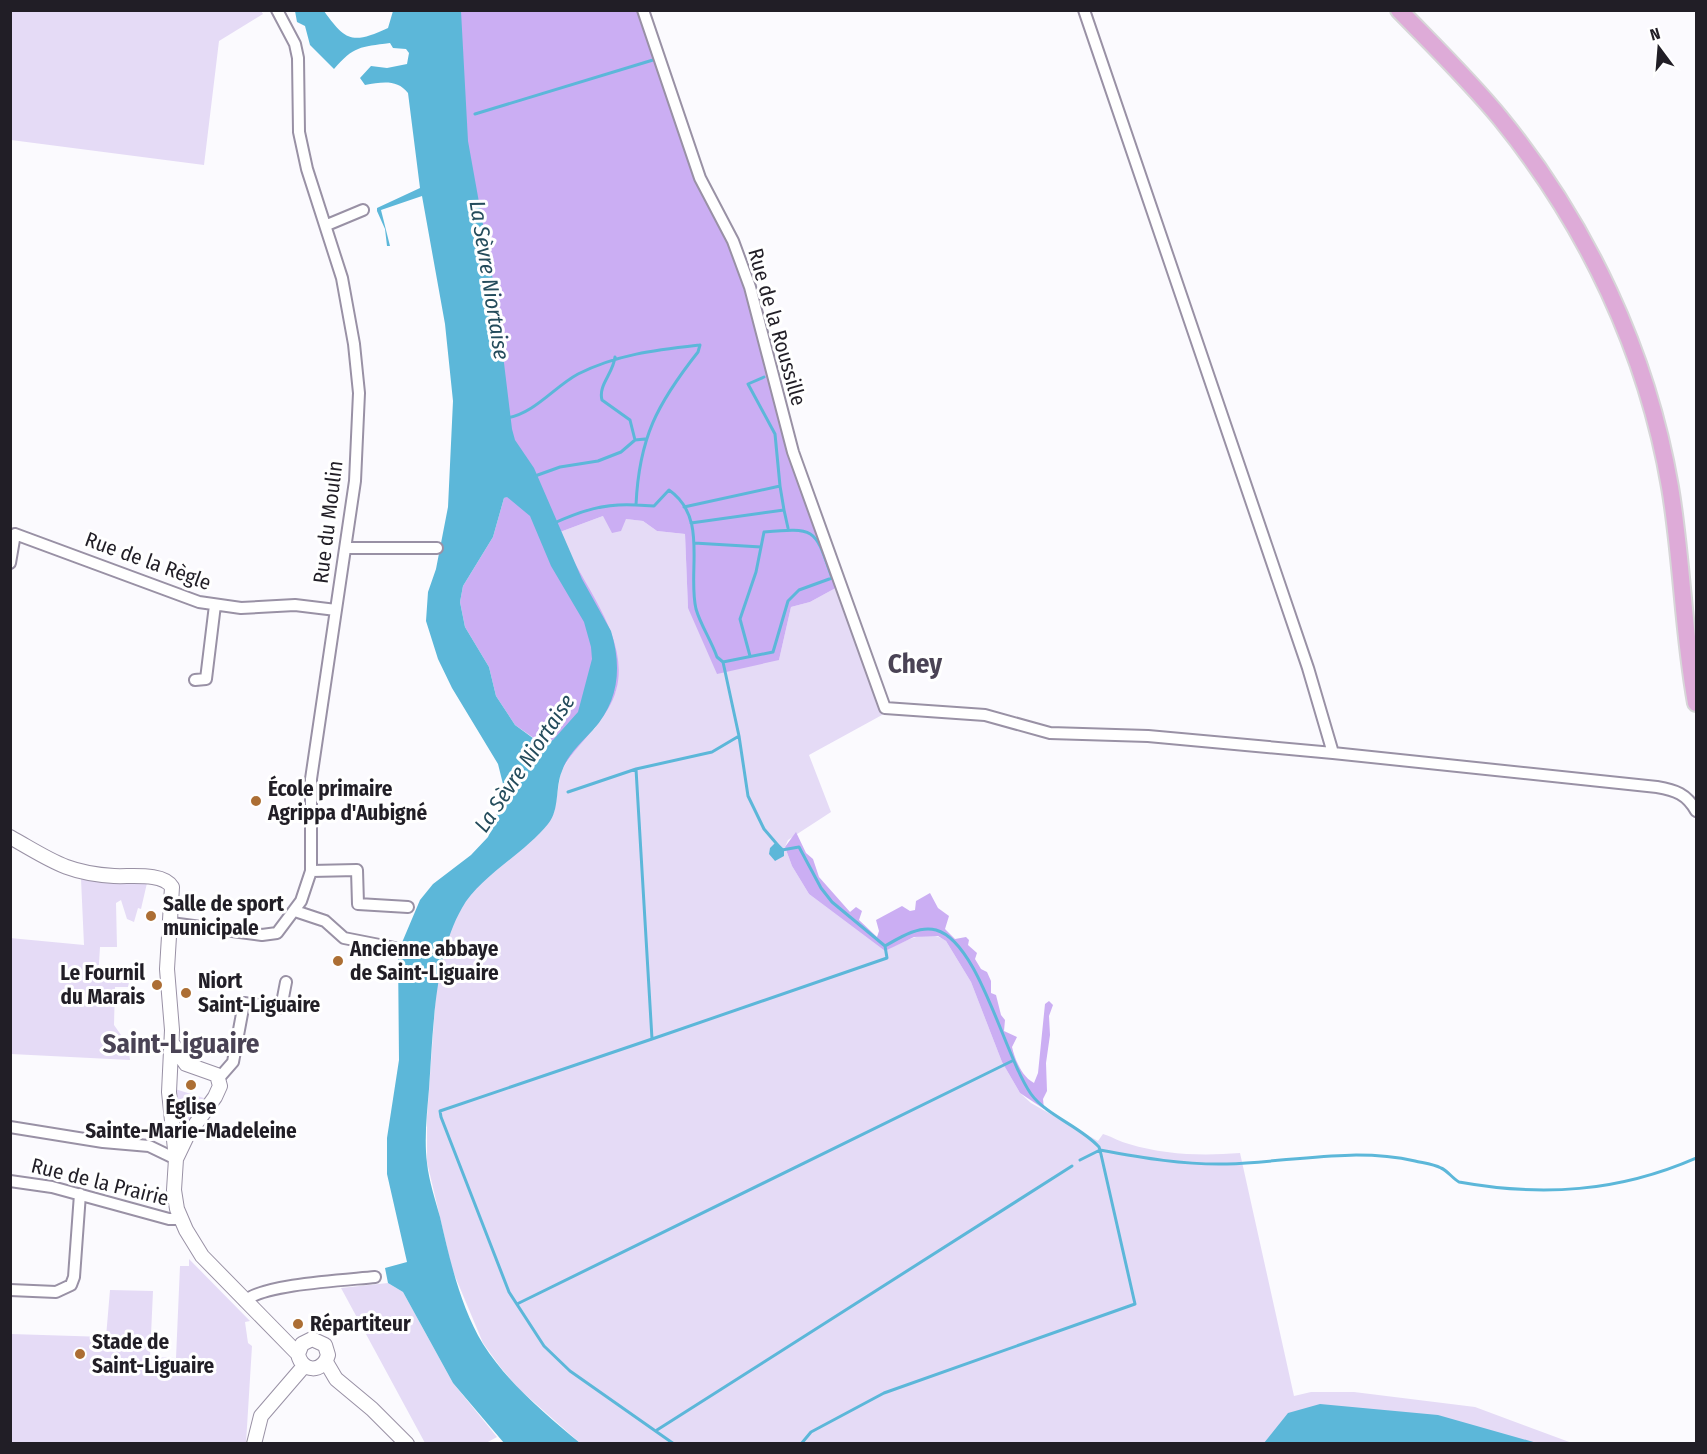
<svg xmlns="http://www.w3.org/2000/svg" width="1707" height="1454" viewBox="0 0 1707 1454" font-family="'Fira Sans Condensed',sans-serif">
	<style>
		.green { fill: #e5dbf6 }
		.forest { fill: #cbaef3 }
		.water { fill: #5cb7d9; fill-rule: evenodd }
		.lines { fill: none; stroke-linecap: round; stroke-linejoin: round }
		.stream { stroke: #5cb7d9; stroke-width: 3 }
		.ferry { stroke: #244c5c; stroke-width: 1.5; stroke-dasharray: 8 6; stroke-linecap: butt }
		.minor-casing { stroke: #9991a5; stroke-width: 14 }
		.tertiary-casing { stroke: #9991a5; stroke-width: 16 }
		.primary-casing { stroke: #d7d6d8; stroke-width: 20 }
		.minor { stroke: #fff; stroke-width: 10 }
		.tertiary { stroke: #fff; stroke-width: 14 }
		.primary { stroke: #deabd8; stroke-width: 16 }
		.poi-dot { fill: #ac6e34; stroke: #fff; stroke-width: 2 }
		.labels { text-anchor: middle; stroke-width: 6; stroke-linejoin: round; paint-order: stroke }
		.street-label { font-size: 21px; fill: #211e26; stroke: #fff }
		.poi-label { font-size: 21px; font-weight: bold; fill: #211e26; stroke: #fff; text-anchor: start }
		.water-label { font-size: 22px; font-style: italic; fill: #244c5c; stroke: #fff }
		.district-label { font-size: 27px; font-weight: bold; fill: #4a4355; stroke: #fff }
	</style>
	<rect width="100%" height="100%" fill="#fbfafe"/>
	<path class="green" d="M 261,11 L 263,14 L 219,41 L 204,165 L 11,140 L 11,11 Z
		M 603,516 L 643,521 L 657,531 L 685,534 L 688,608 L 779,660 L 791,607 L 810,602 L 843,584 L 887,704 L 882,715 L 809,755 L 831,812 L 788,840 L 785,847 L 792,866 L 809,894 L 885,951 C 903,942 927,927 946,941 L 971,982 L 1002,1062 L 1020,1093 L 1031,1103 L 1098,1141 L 1103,1134 C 1113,1137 1120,1142 1129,1144 C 1165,1155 1203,1156 1240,1153 L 1294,1396 L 1311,1392 L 1354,1392 L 1475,1407 L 1572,1443 L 580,1443 L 519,1389 L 501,1368 L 483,1343 L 452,1269 L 427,1162 L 427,1117 L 441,922 L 554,813 L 561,771 L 578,746 L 595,728 L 616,691 L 618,669 L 582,579 L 560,532 Z
		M 81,879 L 147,883 L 141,909 L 138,908 L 134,922 L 127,919 L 121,900 L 116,903 L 117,947 L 100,947 L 98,980 L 119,983 L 121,978 L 130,978 L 128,987 L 115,987 L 114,1025 L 128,1045 L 130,1060 L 11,1054 L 10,938 L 84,945 Z
		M 175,1089 L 204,1098 L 186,1130 L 175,1127 Z
		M 189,1259 L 250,1321 L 245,1322 L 248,1343 L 252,1346 L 246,1443 L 11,1443 L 11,1334 L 106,1337 L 110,1290 L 153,1291 L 150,1357 L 176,1358 L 180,1266 L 189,1266 Z
		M 388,1283 L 403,1292 L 453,1383 L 497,1437 L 486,1443 L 425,1443 L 341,1288 Z"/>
	<path class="forest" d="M 443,11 L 646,11 L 702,168 L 736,240 L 774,376 L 843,584 L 810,602 L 791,607 L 779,660 L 717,674 L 688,608 L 685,534 L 657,531 L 643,521 L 626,519 L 621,531 L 612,533 L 603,516 L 560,532 C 580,586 644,649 608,709 C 594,732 574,748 561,771 L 538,741 L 515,725 L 496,696 L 489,667 L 465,627 L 460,602 L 463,586 L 493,537 L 504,498 L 506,497 Z
		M 796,832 L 806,853 L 813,859 L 819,877 L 850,912 L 856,907 L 862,911 L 859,920 L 877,937 L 879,931 L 876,920 L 902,906 L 910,911 L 915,910 L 916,901 L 930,893 L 938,908 L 949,916 L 945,929 L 955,939 L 966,937 L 969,940 L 968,945 L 977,953 L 975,959 L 981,969 L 987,972 L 991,981 L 991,993 L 996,995 L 1001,1015 L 1005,1020 L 1004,1031 L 1017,1037 L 1012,1047 C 1015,1060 1022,1077 1034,1083 L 1038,1073 L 1045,1004 L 1049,1001 L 1053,1005 L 1049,1016 L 1050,1035 L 1046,1063 L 1047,1091 L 1043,1099 L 1044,1109 L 1020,1093 L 1002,1062 L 971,982 L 946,941 L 938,936 L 914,937 L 885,951 L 809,894 L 792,866 L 785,847 Z"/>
	<path class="water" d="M 295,11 L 324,11 C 346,42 353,44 388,28 L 393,11 L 461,11 L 468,141 L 496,297 L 512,429 L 515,440 L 534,468 L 582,579 L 611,631 C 622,667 619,701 593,730 C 582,742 567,755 562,771 C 555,787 560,810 548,824 C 525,853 479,877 462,908 C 434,956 433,1034 429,1089 C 427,1113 424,1139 427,1163 C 429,1181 435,1199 440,1217 C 450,1260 460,1306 483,1344 C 508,1383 544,1413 580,1443 L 504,1443 L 453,1383 L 403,1292 L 388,1283 L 385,1268 L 407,1262 L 387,1174 L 387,1138 L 399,1060 L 398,952 L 420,900 L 433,884 L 471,855 L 488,837 L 505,792 L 498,764 L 452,688 L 438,659 L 426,621 L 428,592 L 436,569 L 448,507 L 453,401 L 445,324 L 422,196 L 381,210 L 390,246 L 387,246 L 385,229 L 377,211 L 377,208 L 420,188 L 408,93 C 397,79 382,82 365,85 L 360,78 L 371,66 L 387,68 L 407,64 L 409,53 L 406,49 L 393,48 L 390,43 C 360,47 354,46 334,69 L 310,45 L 305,26 L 297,22 ZM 507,497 L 530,516 L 551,566 L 584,622 L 591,647 L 592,659 L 578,712 L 553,740 L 547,743 L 537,741 L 515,725 L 496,696 L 489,667 L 465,627 L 460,602 L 463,586 L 493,537 L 504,498 Z
		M 776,842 L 784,849 L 784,856 L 775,861 L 769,854 L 770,848 Z
		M 1320,1404 L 1438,1415 L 1537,1443 L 1264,1443 L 1288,1413 Z"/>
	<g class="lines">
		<path class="stream" d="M 475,114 L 653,60
			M 615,357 C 613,374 598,385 602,400 L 630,420 L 635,440
			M 764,377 L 748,384 L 775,434 L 780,486
			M 507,418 C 535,413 554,387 578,374 C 618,354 656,350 700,345 L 698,352 C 657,404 639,438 636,505 L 654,506 L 669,490 C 709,518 687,571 696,609 C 701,626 711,640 717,657 L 723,662
			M 535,476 L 560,467 L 598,461 L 621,452 L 635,440 L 645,439
			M 684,507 L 780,486 L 784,510
			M 691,523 L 784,510 L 788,528
			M 552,524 C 581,511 604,503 636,505
			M 694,543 L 761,547
			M 739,736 L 723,662 L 773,652 L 788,601 L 799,590 L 832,578 C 815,529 817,527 764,532 L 756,572 L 740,619 L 750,656
			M 636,769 L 712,752 L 739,736 L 748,796 L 764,829 L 782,850 L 799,847 L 821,888 L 832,902 L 885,946 L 887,958 L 652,1039
			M 568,792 L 636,769 L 652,1039 L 440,1111 L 441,1117 L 509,1292 L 544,1346 L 570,1371 L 674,1444
			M 885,946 C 899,938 919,925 936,930 C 979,942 1004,1055 1031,1094 C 1046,1115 1081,1127 1099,1147 L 1100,1150 L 1080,1160
			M 517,1304 L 1012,1061
			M 657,1430 L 1072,1166
			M 801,1444 L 811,1432 L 884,1393 L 1135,1304 L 1100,1150 C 1143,1158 1184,1165 1227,1164 C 1291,1162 1352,1147 1415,1161 C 1423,1163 1433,1164 1441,1168 C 1448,1171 1452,1178 1459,1182 C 1542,1197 1618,1192 1696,1158"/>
		<path class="ferry" d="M 400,948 L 448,956 L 448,957 L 400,949 Z"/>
		<defs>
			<path id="minor" d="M 643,10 L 700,178 L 733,241 L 750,287 L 793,452 L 885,708 L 985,715 L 1050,733 L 1148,736 L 1333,753 L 1657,787 C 1675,790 1687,794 1696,811
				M 1084,10 L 1308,668 L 1333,753
				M 327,225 L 363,210
				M 347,548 L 437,548
				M 10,563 L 15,534 L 199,602 L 241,608 L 295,605 L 336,610
				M 195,680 L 206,679 L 215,605
				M 311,871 L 357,870 L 358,904 L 408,907
				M 295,911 L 325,921 L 344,938 L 400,949
				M 171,923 L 262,935 L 277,933 L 301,901 L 311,871 L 311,779 L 355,481 L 359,393 L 354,344 L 342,278 L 307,169 L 299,132 L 298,58 L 295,44 L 277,10
				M 219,1078 L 233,1062 L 244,1003 L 281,1008 L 286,982
				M 10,1127 L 103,1142 L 149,1146 L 176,1159
				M 10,1181 L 52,1187 L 169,1219 L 180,1219
				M 10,1290 L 56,1292 L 71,1285 L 74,1277 L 80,1194
				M 245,1301 C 263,1284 347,1280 375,1277"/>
			<path id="tertiary" d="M 10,837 C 51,860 66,873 114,876 C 130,877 163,872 172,887 L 167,969 L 172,1030 L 169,1092 L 176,1159 L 174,1190 L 177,1209 L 186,1230 L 202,1256 L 298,1354 C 302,1373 323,1373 328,1355 L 325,1345 L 312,1339 L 302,1344 L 298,1354
				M 172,1043 L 186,1064 L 217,1075 L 220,1086 L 215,1097 L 187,1136 L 176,1159
				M 326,1362 L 336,1379 L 372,1409 L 407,1444
				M 254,1444 L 261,1416 L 304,1366"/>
			<path id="primary" d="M 1399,10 C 1434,46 1470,81 1501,119 C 1587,225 1647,352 1670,487 C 1682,558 1683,631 1696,703"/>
		</defs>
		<use href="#minor" class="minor-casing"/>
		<use href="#tertiary" class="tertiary-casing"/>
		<use href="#primary" class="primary-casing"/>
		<use href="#minor" class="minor"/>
		<use href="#tertiary" class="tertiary"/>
		<use href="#primary" class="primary"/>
	</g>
	<g class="poi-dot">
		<circle cx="256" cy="801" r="6"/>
		<circle cx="151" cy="916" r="6"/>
		<circle cx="338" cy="961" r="6"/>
		<circle cx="157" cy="985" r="6"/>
		<circle cx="186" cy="993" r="6"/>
		<circle cx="191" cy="1085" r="6"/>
		<circle cx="298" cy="1324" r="6"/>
		<circle cx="80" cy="1354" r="6"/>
	</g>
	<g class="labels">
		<g class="street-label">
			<text transform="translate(777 327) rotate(74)" y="7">Rue de la Roussille</text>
			<text transform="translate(328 522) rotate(-83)" y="7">Rue du Moulin</text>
			<text transform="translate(148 561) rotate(20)" y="7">Rue de la Règle</text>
			<text transform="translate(100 1182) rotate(14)" y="7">Rue de la Prairie</text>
		</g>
		<g class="poi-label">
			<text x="268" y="796">École primaire<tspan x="268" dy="24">Agrippa d'Aubigné</tspan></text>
			<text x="163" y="911">Salle de sport<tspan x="163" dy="24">municipale</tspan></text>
			<text x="350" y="956">Ancienne abbaye<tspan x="350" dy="24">de Saint-Liguaire</tspan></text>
			<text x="145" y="980" text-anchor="end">Le Fournil<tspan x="145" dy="24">du Marais</tspan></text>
			<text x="198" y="988">Niort<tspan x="198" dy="24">Saint-Liguaire</tspan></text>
			<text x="191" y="1114" text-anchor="middle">Église<tspan x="191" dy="24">Sainte-Marie-Madeleine</tspan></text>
			<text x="310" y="1331">Répartiteur</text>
			<text x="92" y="1349">Stade de<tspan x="92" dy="24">Saint-Liguaire</tspan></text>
		</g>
		<g class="water-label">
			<text transform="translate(490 280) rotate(81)" y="8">La Sèvre Niortaise</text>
			<text transform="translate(524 763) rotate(-56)" y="8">La Sèvre Niortaise</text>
		</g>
		<g class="district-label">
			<text x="915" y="673">Chey</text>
			<text x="181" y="1053">Saint-Liguaire</text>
		</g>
	</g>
	<rect width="1707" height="1454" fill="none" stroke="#211e26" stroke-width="24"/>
	<g transform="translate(1659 48) rotate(344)" stroke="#ffffff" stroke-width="4.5" paint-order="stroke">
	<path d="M0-4.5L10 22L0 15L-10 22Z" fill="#211e26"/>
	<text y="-9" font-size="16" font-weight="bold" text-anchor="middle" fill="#211e26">N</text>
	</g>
</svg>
